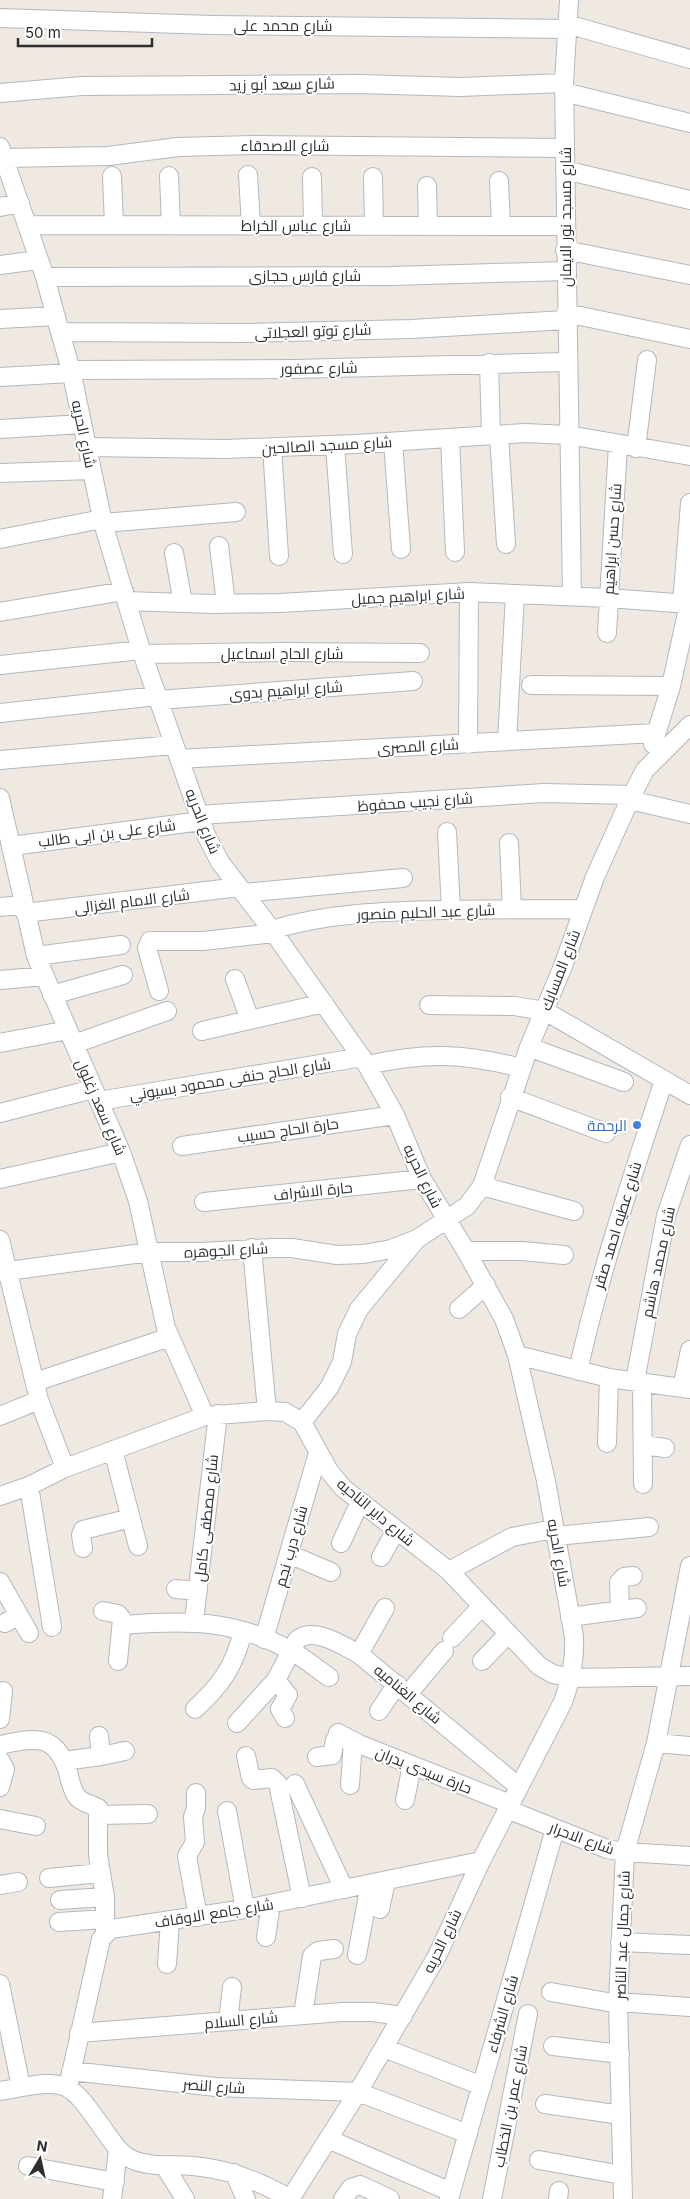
<svg xmlns="http://www.w3.org/2000/svg" width="690" height="2199" font-family="Inter,Cairo,sans-serif">
  <rect width="100%" height="100%" fill="#efe9e1"/>
  <g fill="none" stroke-linecap="round" stroke-linejoin="round">
    <defs>
      <path id="minor" d="M569 0 564 83 572 596
        M0 18 212 25 567 29
        M567 24 690 59
        M564 92 690 123
        M0 93 82 86 360 84 460 87 564 83
        M0 147 45 277 60 332 71 370 103 523 141 650 206 835 220 862 274 933 367 1065 395 1115 422 1179 466 1251 504 1319 517 1355 546 1481 574 1637C575 1661 571 1679 563 1702L481 1861 437 1956 358 2092 290 2199
        M5 158 108 156 178 147 253 145 565 148
        M565 170 690 200
        M248 175 251 225
        M112 176 114 225
        M169 176 171 225
        M312 177 313 225
        M373 177 374 226
        M499 181 501 226
        M427 186 428 226
        M0 207 20 203
        M27 225 565 226
        M565 250 690 275
        M0 265 38 260
        M45 277 392 276 565 271
        M566 313 690 339
        M0 319 56 316
        M60 332 247 333 411 329 566 320
        M489 363 491 435
        M71 370 294 369 567 362
        M0 377 71 373
        M0 429 82 424
        M499 435 506 544
        M450 438 455 552
        M393 442 401 549
        M335 445 343 554
        M87 447 226 449 356 444 525 433 568 435 690 456
        M272 447 279 556
        M636 448 647 360
        M0 473 92 470
        M103 523 236 512
        M0 539 102 519
        M219 546 226 604
        M174 553 183 603
        M127 601 212 604 280 603 469 592 608 598 690 604
        M682 604 690 503
        M0 612 124 591
        M607 633 618 445
        M143 654 282 652 420 653
        M0 665 141 650
        M531 685 671 686
        M158 700 413 681
        M0 713 157 696
        M507 741 515 594
        M468 744 469 592
        M653 744 671 686 689 604
        M179 759 656 733
        M0 760 174 745
        M0 798 36 956 121 1152 138 1201 166 1328 205 1416
        M630 800 690 814
        M199 815 544 793 632 795
        M447 832 451 910
        M509 843 512 908
        M12 846 201 821
        M243 893 403 878
        M0 907 23 905
        M25 913 239 887
        M271 930C327 913 387 911 445 910 491 909 537 909 583 909
        M36 956 121 945
        M235 979 250 1020
        M0 980 44 976
        M159 991 147 948 150 941H203L274 933
        M52 995 123 975
        M429 1005 514 1006 545 1011 690 1095
        M202 1031 324 1003
        M0 1043 68 1030
        M74 1044 167 1011
        M529 1047 624 1082
        M367 1065C426 1052 463 1053 521 1068
        M510 1097 606 1133
        M99 1101 362 1057
        M0 1113 93 1089
        M182 1146 395 1115
        M0 1179 121 1152
        M482 1186 574 1211
        M204 1202 422 1179
        M0 1240 39 1400 65 1468
        M252 1248 267 1411
        M466 1251H522L564 1255
        M0 1272 150 1252H201L272 1248H292L337 1255 364 1254 391 1249 417 1239 467 1206 482 1186 529 1047 563 966 595 877 632 795 645 770 690 725
        M459 1309 486 1285
        M517 1355 609 1378 690 1389
        M578 1371C600 1272 632 1177 664 1080
        M635 1381 666 1216 690 1145
        M35 1382 170 1337
        M642 1382 643 1484
        M682 1388 690 1350
        M0 1416 39 1400
        M302 1422 329 1388 342 1362 347 1334 359 1309 416 1240
        M607 1443 609 1378
        M643 1445 665 1448
        M113 1450 138 1546
        M29 1486 52 1627
        M0 1496 29 1486 65 1468 205 1416 267 1411 285 1412 302 1422 329 1471 343 1488 449 1571 539 1666 553 1674 572 1678 690 1676
        M556 1536 649 1527
        M341 1543 360 1502
        M83 1548 81 1535 83 1530 131 1518
        M289 1554 331 1572
        M381 1557 396 1530
        M449 1571 512 1537 554 1529
        M0 1582 29 1633
        M176 1589 198 1591
        M620 1610 619 1582 624 1577 633 1576
        M103 1611 118 1614 122 1619 118 1661
        M570 1617 637 1608
        M194 1621 218 1414
        M5 1623 19 1615
        M123 1625C185 1620 235 1619 291 1651 305 1658 317 1669 329 1677
        M452 1638 482 1606
        M264 1639 318 1453
        M359 1654 385 1608
        M482 1661 508 1634
        M276 1680 288 1695 280 1709 285 1718
        M408 1694 444 1651
        M195 1709C222 1684 234 1667 243 1631
        M379 1711 397 1684
        M0 1719 3 1691
        M237 1723 276 1680 297 1640C313 1626 342 1645 359 1654L519 1787
        M338 1733 359 1744 510 1804
        M656 1743 690 1746
        M0 1745C34 1738 55 1732 68 1772 70 1780 72 1791 77 1797 82 1803 91 1804 98 1808V1855L105 1897V1933
        M101 1756 125 1751
        M246 1756 251 1778 253 1780 272 1778 278 1784 302 1898
        M317 1757 332 1755 335 1740 346 1737
        M0 1760 5 1769 0 1787
        M64 1761 101 1756 99 1736
        M295 1784 344 1889
        M350 1785 353 1741
        M196 1793V1808L193 1817 195 1842 187 1856 198 1917
        M405 1800 412 1765
        M507 1809 607 1849 625 1852 690 1856
        M227 1811 245 1909
        M99 1815 148 1814
        M0 1819 36 1826
        M49 1878 101 1873
        M0 1885 18 1882
        M60 1900 105 1897
        M380 1909 386 1881
        M59 1922 105 1919
        M266 1937 271 1904
        M620 1942 690 1945
        M357 1955 370 1884
        M167 1964 170 1921
        M0 1984 21 2087
        M551 1992 619 2004
        M618 2002 690 2007
        M303 2015 312 1956 318 1951 334 1949
        M228 2021 232 1987
        M79 2033 342 2012H372L403 2016
        M553 2046 620 2054
        M384 2048 482 2086
        M71 2071 216 2087 358 2092 468 2134
        M68 2087 101 1939 111 1929 245 1909 481 1861
        M0 2091C68 2079 66 2076 106 2133 114 2144 121 2155 133 2160 152 2168 173 2164 193 2166 228 2169 260 2181 290 2199
        M545 2104 621 2115
        M328 2139 451 2192
        M539 2160 622 2175
        M164 2165 185 2199
        M28 2166 115 2182
        M234 2173 246 2199
        M112 2199 118 2150
        M343 2199 351 2188 360 2185 390 2199
        M449 2199 555 1829
        M492 2199 528 2014
        M558 2199 559 2191
        M623 2199 618 2002 625 1852 656 1743 690 1566"/>
    </defs>
    <use href="#minor" stroke="#b4b7c1" stroke-width="20"/>
    <use href="#minor" stroke="#fff" stroke-width="18"/>
  </g>
  <circle fill="#3f7fe0" stroke="#fff" stroke-width="2" cx="637" cy="1125" r="5"/>
  <g text-anchor="middle" dominant-baseline="central" stroke-width="4" stroke-linejoin="round" paint-order="stroke">
    <g font-size="15" fill="#2e2e2e" stroke="#fff">
      <text x="283" y="25">شارع محمد على</text>
      <text transform="translate(282 84) rotate(-1)">شارع سعد أبو زيد</text>
      <text x="285" y="145">شارع الاصدقاء</text>
      <text transform="translate(565 217) rotate(-90)">شارع مسجد نور الايمان</text>
      <text x="296" y="225">شارع عباس الخراط</text>
      <text x="305" y="275">شارع فارس حجازى</text>
      <text transform="translate(313 331) rotate(-2)">شارع توتو العجلاتى</text>
      <text transform="translate(319 368) rotate(-1)">شارع عصفور</text>
      <text transform="translate(84 434) rotate(78)">شارع الحريه</text>
      <text transform="translate(327 445) rotate(-3)">شارع مسجد الصالحين</text>
      <text transform="translate(612 539) rotate(-86)">شارع حسن ابراهيم</text>
      <text transform="translate(408 596) rotate(-3)">شارع ابراهيم جميل</text>
      <text x="282" y="653">شارع الحاج اسماعيل</text>
      <text transform="translate(286 690) rotate(-4)">شارع ابراهيم بدوى</text>
      <text transform="translate(418 746) rotate(-3)">شارع المصرى</text>
      <text transform="translate(415 802) rotate(-4)">شارع نجيب محفوظ</text>
      <text transform="translate(203 821) rotate(68)">شارع الحريه</text>
      <text transform="translate(107 833) rotate(-7)">شارع على بن ابى طالب</text>
      <text transform="translate(132 901) rotate(-7)">شارع الامام الغزالى</text>
      <text transform="translate(426 912) rotate(-2)">شارع عبد الحليم منصور</text>
      <text transform="translate(560 970) rotate(-69)">شارع المسابك</text>
      <text transform="translate(230 1079) rotate(-9)">شارع الحاج حنفى محمود بسيوني</text>
      <text transform="translate(101 1107) rotate(66)">شارع سعد زغلول</text>
      <text transform="translate(288 1130) rotate(-8)">حارة الحاج حسيب</text>
      <text transform="translate(423 1176) rotate(64)">شارع الحريه</text>
      <text transform="translate(313 1191) rotate(-6)">حارة الاشراف</text>
      <text transform="translate(617 1225) rotate(-73)">شارع عطيه احمد صقر</text>
      <text transform="translate(226 1250) rotate(-3)">شارع الجوهره</text>
      <text transform="translate(658 1262) rotate(-78)">شارع محمد هاشم</text>
      <text transform="translate(376 1512) rotate(40)">شارع داير الناحيه</text>
      <text transform="translate(206 1518) rotate(-84)">شارع مصطفى كامل</text>
      <text transform="translate(291 1546) rotate(-74)">شارع درب نجم</text>
      <text transform="translate(559 1553) rotate(80)">شارع الحريه</text>
      <text transform="translate(408 1694) rotate(40)">شارع الغناميه</text>
      <text transform="translate(424 1770) rotate(22)">حارة سيدى بدران</text>
      <text transform="translate(582 1838) rotate(20)">شارع الاحرار</text>
      <text transform="translate(214 1913) rotate(-9)">شارع جامع الاوقاف</text>
      <text transform="translate(622 1935) rotate(-88)">شارع جمال عبد الناصر</text>
      <text transform="translate(442 1941) rotate(-64)">شارع الحريه</text>
      <text transform="translate(502 2014) rotate(-74)">شارع الشرفاء</text>
      <text transform="translate(241 2020) rotate(-5)">شارع السلام</text>
      <text transform="translate(214 2086) rotate(4)">شارع النصر</text>
      <text transform="translate(510 2106) rotate(-79)">شارع عمر بن الخطاب</text>
    </g>
    <g font-size="15" fill="#366cbe" stroke="#fff" text-anchor="end">
      <text x="627" y="1125">الرحمة</text>
    </g>
  </g>
  <g transform="translate(40 2159) rotate(9)" stroke="#ffffff" stroke-width="4" paint-order="stroke">
  <path d="M0-4L9 19L0 12L-9 19Z" fill="#2e2e2e"/>
  <text y="-8" font-size="14" font-weight="bold" text-anchor="middle" fill="#2e2e2e">N</text>
  </g>
  <path d="M18 38v8h134v-8" fill="none" stroke="#2e2e2e" stroke-width="2.5"/>
  <text x="25" y="38" font-size="15" fill="#2e2e2e" stroke="#ffffff" stroke-width="4" paint-order="stroke">50 m</text>
</svg>
